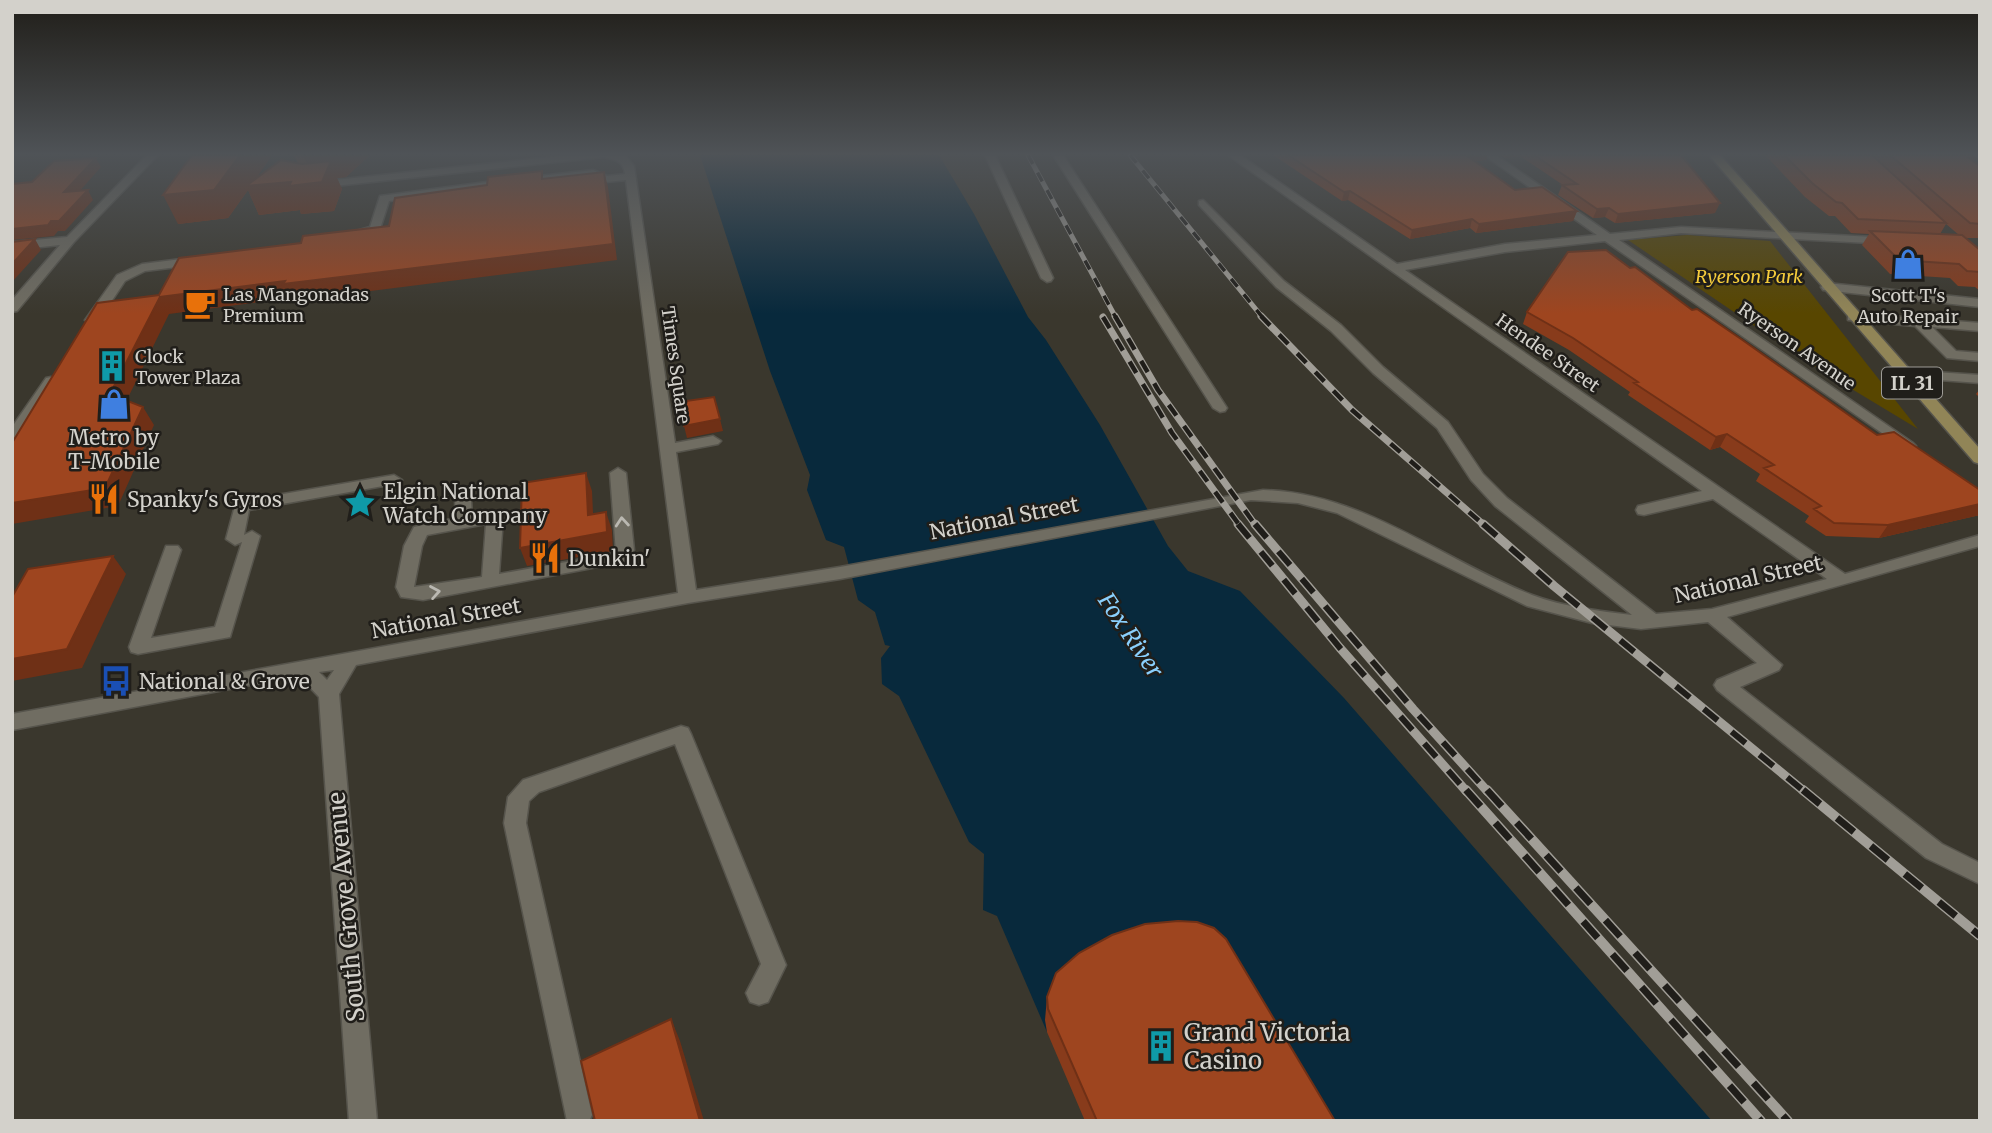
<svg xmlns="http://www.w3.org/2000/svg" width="1992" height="1133" font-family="Merriweather,serif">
  <rect width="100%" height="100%" fill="#3a372d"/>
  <path fill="#584600" d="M1687 235 1770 241 1918 429 1812 365 1628 240Z"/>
  <path fill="#08293c" d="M700 155H939L974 214 1028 317 1046 340 1100 425 1168 546 1188 571 1240 591 1344 698 1712 1121H1312L1046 1013 1047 1032 997 916 983 910 984 854 969 842 899 696 882 684 881 658 890 646 885 645 875 612 858 600 844 547 826 540 807 490 810 475 770 371Z"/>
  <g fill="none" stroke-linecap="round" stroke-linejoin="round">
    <defs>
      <path id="minor" d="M147 155H158L74 242 17 311 12 312V300L60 245 12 250V242L67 237Z
        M570 155H625L634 166 675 443 713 436 721 441 718 444 676 452 696 590 840 567 1263 490C1364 493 1442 560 1532 595 1564 607 1599 611 1632 615L1495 506 1471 480 1437 428 1373 373 1331 331 1276 287 1199 205V201L1203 200 1284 281 1341 325 1383 367 1448 422 1483 474 1507 498 1656 614 1712 609 1827 579 1713 499 1644 515 1638 514 1636 510 1638 506 1702 491 1228 155H1240L1397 264 1505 244 1597 235 1484 155H1496L1610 234 1681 227 1893 238 1895 240 1889 244 1681 233 1619 240 1913 443 1916 446 1913 449 1908 451 1605 241 1505 252 1405 270 1845 574 1980 535V546L1727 617 1782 665 1779 670 1740 687 1942 844 1980 863V884L1926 858 1717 690 1714 685 1717 680 1757 663 1708 622 1641 629 1592 623 1527 606 1337 513 1298 503 1251 500 840 579 688 603 356 665 339 694 377 1121H349L319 697 299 676 12 730V714L678 593 626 180 606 182 592 176 522 184 517 181 522 178 593 170 607 176 625 174C623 160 615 160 604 157L316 188 311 185 316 182ZM334 670 327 680 319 672Z
        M985 155H995L1053 278 1051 281 1047 282 1041 278Z
        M1053 155H1063L1227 408 1225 411 1220 412 1213 408Z
        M1972 155H1980V160Z
        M487 182 491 183V187L389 201 379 232 355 236 349 233 370 227 380 196Z
        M197 257 201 258V264L145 271 125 281 97 323 92 324 85 320 117 275 142 264Z
        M1827 283 1980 299V307L1823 290 1821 287Z
        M1853 313 1980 323V331L1932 327 1956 351 1980 353V361L1947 358 1915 326 1848 320V314Z
        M1904 370 1980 375V383L1899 377V371Z
        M51 377 58 381 17 442 12 444V427L46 378Z
        M618 468 626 473 634 550 629 561 423 600 401 597 396 587 404 546 414 527 456 518 455 500 463 495 471 500 472 516 495 513 503 518 499 574 616 553 610 473ZM486 524 482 577 414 587 422 546 427 535Z
        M394 475 402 480 400 483 249 510 244 535 252 531 260 536 230 637 138 654 131 652 129 647 166 546H178L181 550 151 638 215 627 242 542 235 545 226 539 236 502Z
        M681 726 688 728 691 734 786 965 768 1002 759 1005 750 1002 746 993 761 964 675 744 539 792 529 801 526 823 592 1115 589 1121H567L504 823 508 797 523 780Z"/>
      <path id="major" d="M1709 155H1720L1980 449V464L1974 462Z"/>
    </defs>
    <use href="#minor" stroke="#56544c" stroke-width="3"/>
    <use href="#major" stroke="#56544c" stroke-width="3"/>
    <use href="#minor" fill="#706d62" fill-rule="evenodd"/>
    <use href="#major" fill="#918557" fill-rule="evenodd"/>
    <defs>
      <path id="rail-far3" d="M1028 155 1116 318
        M1130 155 1263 318"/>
      <path id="rail-far2" d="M1115 316 1158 390 1256 526
        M1261 316 1352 410 1485 526
        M1103 317 1172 433 1240 526"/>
      <path id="rail-far1" d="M1238 524 1340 648 1467 792
        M1255 524 1413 709 1488 792
        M1483 524 1554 586 1805 792"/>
      <path id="rail" d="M1466 790 1761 1121
        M1487 790 1788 1121
        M1803 790 1980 936"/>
    </defs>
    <use href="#rail-far3" stroke="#a19e97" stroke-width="5"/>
    <use href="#rail-far2" stroke="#a19e97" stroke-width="7"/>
    <use href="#rail-far1" stroke="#a19e97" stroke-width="9"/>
    <use href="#rail" stroke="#a19e97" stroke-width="10"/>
    <use href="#rail-far3" stroke="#201e1a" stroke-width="3.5" stroke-dasharray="10" stroke-linecap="butt"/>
    <use href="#rail-far2" stroke="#201e1a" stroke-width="4.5" stroke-dasharray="13" stroke-linecap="butt"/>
    <use href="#rail-far1" stroke="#201e1a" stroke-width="6" stroke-dasharray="18" stroke-linecap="butt"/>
    <use href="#rail" stroke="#201e1a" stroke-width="7" stroke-dasharray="22" stroke-linecap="butt"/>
  </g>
  <path fill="#883b1b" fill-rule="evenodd" d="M192 155H272L255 179 298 163 294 155H370L346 177 337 178 342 189 334 211 301 214 300 210 259 215 248 190 228 218 178 224Z
    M1273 155H1487L1486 160 1474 161 1515 190 1577 211 1573 221 1476 233 1470 228 1410 239 1348 200 1342 201Z
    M1501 155H1681L1715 213 1615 223 1605 217 1593 218 1558 195 1562 185H1563L1520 156 1505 158Z
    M1765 155H1971L1975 158 1973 161 1980 166V238H1965L1978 248 1980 246V291L1975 287 1958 286 1950 278 1890 274 1862 245 1869 234 1851 233 1835 216H1829L1805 197ZM1946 224 1959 235 1940 234Z
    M1630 268 1877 435 1980 490V515L1879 538 1826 536 1805 522 1809 516 1756 481 1760 474 1720 447 1710 450 1628 395 1630 392 1569 350 1523 324 1527 312Z
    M1980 389V398L1976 394Z
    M1047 997 1335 1121H1085L1047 1032 1045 1020Z"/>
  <path fill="#6f3016" d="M240 155H272L251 186 314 180 303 155H370L346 177 337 178 342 189 334 211 301 214 300 210 259 215 248 190 228 218 178 224 163 195Z
    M1463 155H1487L1486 160 1461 162Z
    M1506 155H1521L1520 156 1505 158Z
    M96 158 101 167 70 202 64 192Z
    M604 172 608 187 617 260 291 301 290 298 169 314 121 412 110 394 160 297Z
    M88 190 93 200 65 231H58L54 236 12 240V229L51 221Z
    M1350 191 1348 200 1342 201 1344 192Z
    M1720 203 1715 213 1615 223 1618 214Z
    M1609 208 1605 217 1593 218 1597 209Z
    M1577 211 1573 221 1476 233 1479 224Z
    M1472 219 1470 228 1410 239 1412 230Z
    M35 239 41 250 12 282V264Z
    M143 407 154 425 118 506 12 524V503Z
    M720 419 723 431 687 438 684 426Z
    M1727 434 1720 447 1710 450 1716 437Z
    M586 473 592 491 594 534 588 515Z
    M1980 504V515L1879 538 1888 525Z
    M606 512 612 530 613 551 527 566 520 548Z
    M113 556 126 574 82 668 12 681V659Z
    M671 1019 680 1041 704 1121H700Z"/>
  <path fill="#9e451f" stroke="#6f3016" stroke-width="2" d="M192 155H240L214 190 163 195Z
    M1288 155H1466L1515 190 1542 187 1577 211 1479 224 1472 219 1412 230 1350 191 1344 192Z
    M1534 155H1681L1720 203 1618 214 1609 208 1597 209 1562 185 1577 184Z
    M1784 155H1872L1946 223 1858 219 1842 203 1836 202 1812 183Z
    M1890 155H1971L1975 158H1969L1980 166V224L1970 223Z
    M96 158 64 192 88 190 59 221H51L48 225 12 229V184L32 182 54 161Z
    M281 160 302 164 331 161 322 182 289 186 291 182 246 186Z
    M542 171V179L604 172 613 244 283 284 285 281 160 297 110 394 143 407 105 488 12 503V443L97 303 159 295 179 258 301 243 303 236 389 226 395 198 487 185 488 177Z
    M1870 231 1962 235 1980 250V272L1967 271 1959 264 1899 260Z
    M35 239 12 264V242Z
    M1606 250 1630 268 1635 267 1692 310 1697 309 1741 339 1877 435 1894 432 1980 490V504L1888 525 1834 523 1814 509 1821 506 1764 468 1774 465 1727 434 1716 437 1634 383 1638 382 1573 338 1527 312 1568 252Z
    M714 397 720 419 684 426 679 402Z
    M586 473 588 515 606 512 607 532 520 548 522 483Z
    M113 556 67 649 12 659V597L28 569Z
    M1178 921 1197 922 1214 928 1226 939 1335 1121H1097L1048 1009 1047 997 1056 973 1079 953 1112 935 1145 924Z
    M671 1019 700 1121H595L581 1061Z"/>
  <defs><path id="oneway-chevron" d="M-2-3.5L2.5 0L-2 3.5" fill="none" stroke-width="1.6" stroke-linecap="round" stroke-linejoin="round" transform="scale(1.75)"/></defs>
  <g stroke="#bab8b1">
    <use href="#oneway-chevron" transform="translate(622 522) rotate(-95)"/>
    <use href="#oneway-chevron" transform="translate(435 592) rotate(-10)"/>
  </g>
  <linearGradient id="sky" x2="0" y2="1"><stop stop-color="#201e19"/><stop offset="0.49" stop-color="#4f5357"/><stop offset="1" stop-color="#4f5357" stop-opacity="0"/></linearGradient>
  <rect width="1992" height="314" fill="url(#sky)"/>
  <defs>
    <symbol id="shop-bare" viewBox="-9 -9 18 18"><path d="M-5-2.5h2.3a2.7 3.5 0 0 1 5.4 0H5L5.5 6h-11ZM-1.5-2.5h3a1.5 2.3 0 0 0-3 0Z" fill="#3f7fe0" stroke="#201e1a" stroke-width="2.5" paint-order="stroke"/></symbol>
    <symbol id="cafe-bare" viewBox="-9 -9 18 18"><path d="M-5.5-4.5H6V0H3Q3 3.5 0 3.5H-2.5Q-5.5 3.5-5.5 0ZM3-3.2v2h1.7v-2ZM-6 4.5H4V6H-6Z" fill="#e8710a" stroke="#201e1a" stroke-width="2.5" paint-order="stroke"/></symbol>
    <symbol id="building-bare" viewBox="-9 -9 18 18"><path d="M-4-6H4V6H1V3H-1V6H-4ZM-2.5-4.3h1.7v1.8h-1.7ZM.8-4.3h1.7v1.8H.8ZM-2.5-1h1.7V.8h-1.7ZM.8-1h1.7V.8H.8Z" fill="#0f9aa8" stroke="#201e1a" stroke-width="2.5" paint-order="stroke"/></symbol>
    <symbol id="restaurant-bare" viewBox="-9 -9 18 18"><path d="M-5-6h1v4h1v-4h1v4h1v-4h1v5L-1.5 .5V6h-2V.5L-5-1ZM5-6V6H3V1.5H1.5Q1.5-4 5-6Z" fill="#e8710a" stroke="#201e1a" stroke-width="2.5" paint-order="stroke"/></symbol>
    <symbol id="sight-bare" viewBox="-9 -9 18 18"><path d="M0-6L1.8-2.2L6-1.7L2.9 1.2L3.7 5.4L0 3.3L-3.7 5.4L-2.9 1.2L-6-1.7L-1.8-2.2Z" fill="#0f9aa8" stroke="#201e1a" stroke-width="2.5" paint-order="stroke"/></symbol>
    <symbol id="bus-bare" viewBox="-9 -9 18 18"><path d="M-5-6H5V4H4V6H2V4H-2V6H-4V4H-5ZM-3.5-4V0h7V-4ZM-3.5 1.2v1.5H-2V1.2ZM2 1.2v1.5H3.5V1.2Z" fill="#1a4fb4" stroke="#201e1a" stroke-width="2.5" paint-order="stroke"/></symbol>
  </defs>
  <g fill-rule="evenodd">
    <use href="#shop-bare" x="1886" y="242" width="44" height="44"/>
    <use href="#cafe-bare" x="178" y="282" width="44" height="44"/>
    <use href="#building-bare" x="90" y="344" width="44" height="44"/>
    <use href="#shop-bare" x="92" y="382" width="44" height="44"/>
    <use href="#restaurant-bare" x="82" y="477" width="44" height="44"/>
    <use href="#sight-bare" x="338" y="481" width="44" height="44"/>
    <use href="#restaurant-bare" x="523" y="536" width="44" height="44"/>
    <use href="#bus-bare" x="94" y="659" width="44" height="44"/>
    <use href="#building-bare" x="1139" y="1024" width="44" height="44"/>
  </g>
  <g text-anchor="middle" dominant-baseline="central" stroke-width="5" stroke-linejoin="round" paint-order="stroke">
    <g font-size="18" font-style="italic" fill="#f5cc3c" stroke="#201e1a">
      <text x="1749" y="276">Ryerson Park</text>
    </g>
    <g font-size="18" fill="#d3d1cb" stroke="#201e1a" text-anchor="start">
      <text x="223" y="294">Las Mangonadas<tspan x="223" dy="21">Premium</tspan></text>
      <text x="1908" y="295" text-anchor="middle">Scott T's<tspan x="1908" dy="21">Auto Repair</tspan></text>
      <text x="135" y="356">Clock<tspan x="135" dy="21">Tower Plaza</tspan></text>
    </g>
    <g font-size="18" fill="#d3d1cb" stroke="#201e1a">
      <text transform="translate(1797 346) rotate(35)">Ryerson Avenue</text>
      <text transform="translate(1548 353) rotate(35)">Hendee Street</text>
      <text transform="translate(676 365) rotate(82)">Times Square</text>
    </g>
    <rect fill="#201e1a" stroke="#9d9b96" stroke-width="2" x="1882" y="367.5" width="60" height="31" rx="5"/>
    <g font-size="19" font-weight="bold" fill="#d3d1cb">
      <text x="1912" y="383">IL 31</text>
    </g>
    <g font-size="21" fill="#d3d1cb" stroke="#201e1a" text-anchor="start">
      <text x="114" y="437" text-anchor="middle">Metro by<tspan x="114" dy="24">T-Mobile</tspan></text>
      <text x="383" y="491">Elgin National<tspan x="383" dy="24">Watch Company</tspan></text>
      <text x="127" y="499">Spanky's Gyros</text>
      <text x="568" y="558">Dunkin'</text>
      <text x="139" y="681">National &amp; Grove</text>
    </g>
    <g font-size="21" fill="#d3d1cb" stroke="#201e1a">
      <text transform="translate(1004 518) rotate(-11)">National Street</text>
      <text transform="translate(1748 579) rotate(-13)">National Street</text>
      <text transform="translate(446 618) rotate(-10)">National Street</text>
    </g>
    <g font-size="23" font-style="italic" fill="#8ad0fd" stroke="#201e1a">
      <text transform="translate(1131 635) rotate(56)">Fox River</text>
    </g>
    <g font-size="24" fill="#d3d1cb" stroke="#201e1a">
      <text transform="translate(346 907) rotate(-95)">South Grove Avenue</text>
    </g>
    <g font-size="24" fill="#d3d1cb" stroke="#201e1a" text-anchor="start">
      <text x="1184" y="1032">Grand Victoria<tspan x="1184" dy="28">Casino</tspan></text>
    </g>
  </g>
  <rect width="1992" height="1133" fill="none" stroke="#d3d1cb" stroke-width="28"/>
</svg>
